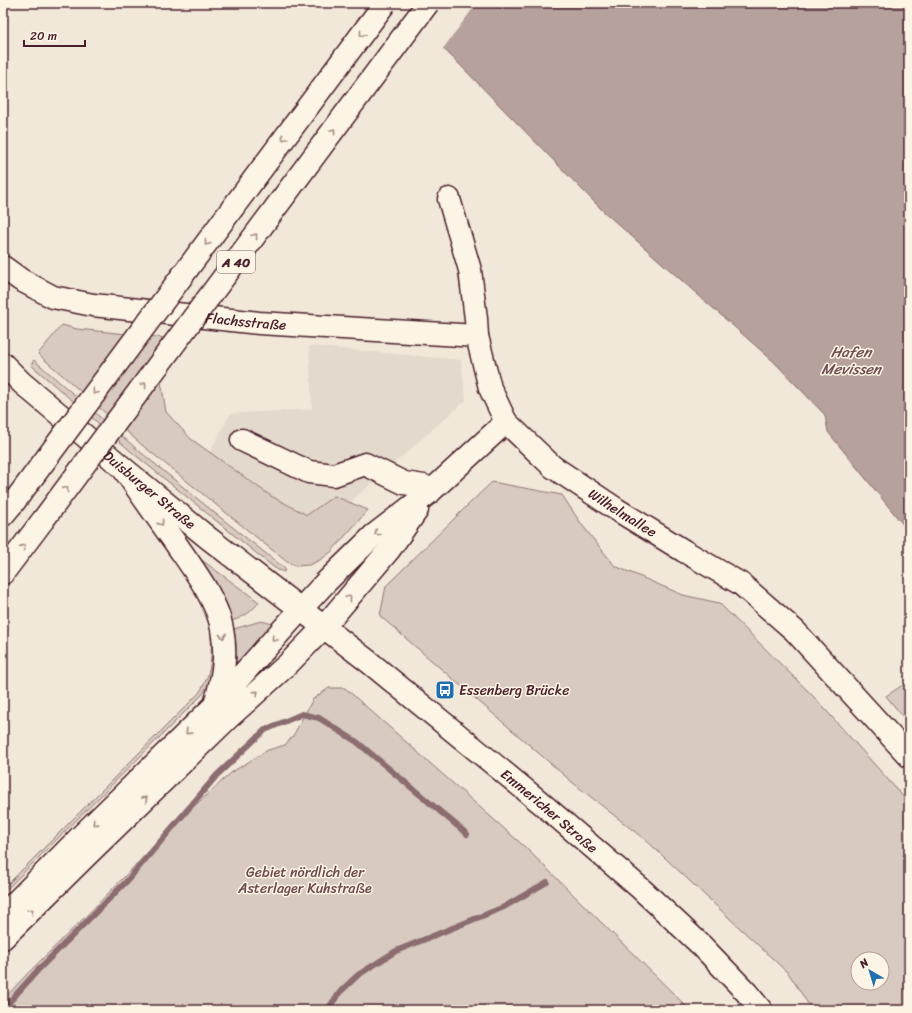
<svg xmlns="http://www.w3.org/2000/svg" width="912" height="1013" font-family="Sriracha,sans-serif">
  <rect width="100%" height="100%" fill="#f1e8da"/>
  <filter id="ink" filterUnits="userSpaceOnUse"><feTurbulence type="fractalNoise" baseFrequency=".025" numOctaves="2"/><feDisplacementMap in="SourceGraphic" scale="8" xChannelSelector="R" yChannelSelector="G"/><feConvolveMatrix kernelMatrix="1 2 1 2 8 2 1 2 1" color-interpolation-filters="sRGB"/></filter>
  <g filter="url(#ink)">
    <path fill="#e4d9cd" d="M309 346 461 360 466 400 311 537 204 463 230 414 312 409Z"/>
    <path fill="#d8cac0" stroke="#917476" fill-rule="evenodd" d="M62 325 77 329 167 338 159 369 166 412 191 439 271 496 307 515 334 496 368 510 331 552 320 560 309 565 297 566 287 562 142 445 38 354Z
      M34 360 138 450 216 514 283 567 285 569 284 572 278 570 272 566 134 454 31 365Z
      M492 482 562 495 582 525 615 566 683 595 719 603 815 698 909 803V1010H812L789 974 649 843 572 782 380 616 386 586 468 505ZM858 959H882V983H858Z
      M199 558 259 602C252 612 243 617 232 621L221 595Z
      M261 621 269 623 273 625 238 662H237L236 661V644L234 629Z
      M212 634H215L212 676 207 687 202 695 3 893V889L199 693C211 675 212 658 211 636Z
      M909 681V724L886 696Z
      M329 688H345L525 847 690 1010H3V1000L28 973 93 909 180 819 232 772 268 750 285 745 293 736 313 699Z"/>
    <path fill="#b6a19c" stroke="#8b6d6f" d="M397 3H909V532L828 432 825 415 774 362 603 211 462 67Z"/>
    <path fill="#f1e8da" d="M395 3H477L442 50Z"/>
    <g fill="none" stroke-linecap="round" stroke-linejoin="round">
      <path stroke="#8b6d6f" stroke-width="6" d="M3 1009 38 970 126 882 217 775 265 730 302 714 319 718 357 742 467 834
        M327 1010 341 991 358 975 396 951 504 907 547 882"/>
      <defs>
        <g id="minor">
          <path id="s1" d="M449 199 470 270 476 319 477 336 490 388 506 422 553 467 616 509 684 551 741 584 795 631 909 756"/>
          <path id="s2" d="M3 267 21 280 53 297 93 305 259 323 477 336"/>
          <path d="M242 440 309 472 334 475 365 464 404 483 424 486 430 492"/>
          <path d="M300 610 325 583 373 536 430 492 506 422"/>
          <path d="M323 628 389 550 417 510"/>
        </g>
        <g id="major">
          <path id="s3" d="M3 364 22 383 123 468 207 537 369 662 540 802 640 888 702 946 747 993 761 1010"/>
        </g>
        <path id="highway" d="M123 468C140 493 157 517 174 541 191 566 217 599 222 629 227 656 223 676 216 701
          M3 515 14 502
          M3 573 43 520
          M3 915 79 838 216 704 300 610
          M3 938 87 855 227 719 288 664 323 628"/>
      </defs>
      <use href="#minor" stroke="#4a1f2b" stroke-width="25"/>
      <use href="#major" stroke="#4a1f2b" stroke-width="25"/>
      <use href="#highway" stroke="#4a1f2b" stroke-width="25"/>
      <use href="#minor" stroke="#fcf5e5" stroke-width="22"/>
      <use href="#major" stroke="#fcf5e5" stroke-width="22"/>
      <use href="#highway" stroke="#fcf5e5" stroke-width="22"/>
      <defs>
        <path id="highway-bridge" d="M14 502 385 3
          M43 520 428 3"/>
      </defs>
      <use href="#highway-bridge" stroke="#4a1f2b" stroke-width="25" stroke-linecap="butt"/>
      <use href="#highway-bridge" stroke="#fcf5e5" stroke-width="22"/>
    </g>
    <defs><path id="oneway-chevron" d="M-2-3.5L2.5 0L-2 3.5" fill="none" stroke-width="1.6" stroke-linecap="round" stroke-linejoin="round"/></defs>
    <g stroke="#a38a88">
      <use href="#oneway-chevron" transform="translate(362 34) rotate(127)"/>
      <use href="#oneway-chevron" transform="translate(333 131) rotate(-53)"/>
      <use href="#oneway-chevron" transform="translate(284 138) rotate(127)"/>
      <use href="#oneway-chevron" transform="translate(255 236) rotate(-53)"/>
      <use href="#oneway-chevron" transform="translate(207 243) rotate(127)"/>
      <use href="#oneway-chevron" transform="translate(144 385) rotate(-53)"/>
      <use href="#oneway-chevron" transform="translate(95 392) rotate(127)"/>
      <use href="#oneway-chevron" transform="translate(66 489) rotate(-53)"/>
      <use href="#oneway-chevron" transform="translate(161 523) rotate(55)"/>
      <use href="#oneway-chevron" transform="translate(377 533) rotate(141)"/>
      <use href="#oneway-chevron" transform="translate(23 547) rotate(-53)"/>
      <use href="#oneway-chevron" transform="translate(349 598) rotate(-50)"/>
      <use href="#oneway-chevron" transform="translate(223 636) rotate(84)"/>
      <use href="#oneway-chevron" transform="translate(274 639) rotate(132)"/>
      <use href="#oneway-chevron" transform="translate(256 693) rotate(-42)"/>
      <use href="#oneway-chevron" transform="translate(188 732) rotate(136)"/>
      <use href="#oneway-chevron" transform="translate(145 799) rotate(-44)"/>
      <use href="#oneway-chevron" transform="translate(95 823) rotate(136)"/>
      <use href="#oneway-chevron" transform="translate(31 911) rotate(-45)"/>
    </g>
  </g>
  <defs>
    <symbol id="bus-square" viewBox="-11 -11 22 22"><rect x="-9" y="-9" width="18" height="18" rx="4" fill="#1f6fb2" stroke="#fcf5e5"/><path d="M-5-6H5V4H4V6H2V4H-2V6H-4V4H-5ZM-3.5-4V0h7V-4ZM-3.5 1.2v1.5H-2V1.2ZM2 1.2v1.5H3.5V1.2Z" fill="#fff"/></symbol>
  </defs>
  <g fill-rule="evenodd">
    <use href="#bus-square" x="434" y="679" width="22" height="22"/>
  </g>
  <g text-anchor="middle" dominant-baseline="central" stroke-width="3" stroke-linejoin="round" paint-order="stroke">
    <rect fill="#fcf5e5" stroke="#7f5f63" stroke-width="1" x="217" y="251" width="38" height="22" rx="3"/>
    <g font-size="13" font-weight="bold" fill="#4a1f2b">
      <text x="236" y="262">A 40</text>
    </g>
    <g font-size="14" fill="#4a1f2b" stroke="#fcf5e5">
      <text stroke="none"><textPath href="#s2" startOffset="253">Flachsstraße</textPath></text>
      <text stroke="none"><textPath href="#s3" startOffset="193">Duisburger Straße</textPath></text>
      <text stroke="none"><textPath href="#s1" startOffset="380">Wilhelmallee</textPath></text>
      <text stroke="none"><textPath href="#s3" startOffset="706">Emmericher Straße</textPath></text>
    </g>
    <g font-size="14" fill="#4a1f2b" stroke="#fcf5e5" text-anchor="start">
      <text x="459" y="690">Essenberg Brücke</text>
    </g>
    <g font-size="14" fill="#6e4a50" stroke="#fcf5e5">
      <text x="305" y="872">Gebiet nördlich der<tspan x="305" dy="16">Asterlager Kuhstraße</tspan></text>
    </g>
    <g font-size="15" font-style="italic" fill="#704c53" stroke="#fcf5e5">
      <text x="851" y="352">Hafen<tspan x="851" dy="17">Mevissen</tspan></text>
    </g>
  </g>
  <rect width="912" height="1013" fill="none" stroke="#fcf5e5" stroke-width="16"/>
  <rect x="8" y="8" width="896" height="997" fill="none" stroke="#4a1f2b" stroke-width="1.5" filter="url(#ink)"/>
  <g transform="translate(870 971) rotate(322)"><circle r="19" fill="#fcf5e5" stroke="#b59f9b"/>
  <path d="M0-3L7 15L0 10L-7 15Z" fill="#1f6fb2"/>
  <text y="-6" font-size="11" font-weight="bold" text-anchor="middle" fill="#4a1f2b">N</text>
  </g>
  <path d="M24 40v6h61v-6" fill="none" stroke="#4a1f2b" stroke-width="2"/>
  <text x="30" y="40" font-size="12" fill="#4a1f2b" stroke="#fcf5e5" stroke-width="3" paint-order="stroke">20 m</text>
</svg>
